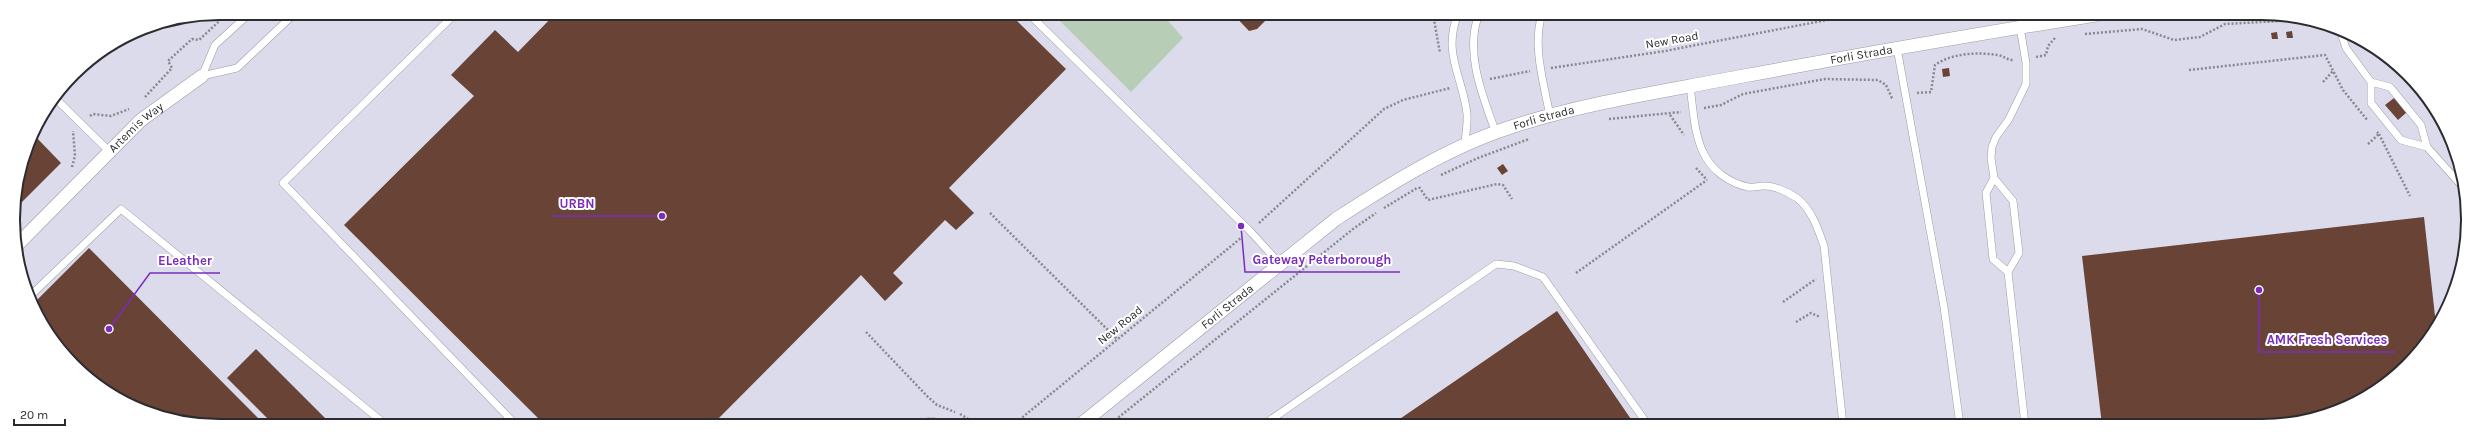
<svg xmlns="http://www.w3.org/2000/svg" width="2481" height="439" font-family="Karla,sans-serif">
  <rect width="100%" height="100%" fill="#e7e7f0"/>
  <path fill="#dbdbeb" d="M220 13 2288 15 2365 41 2415 84 2430 103 2461 166 2466 246 2447 311 2407 366 2353 405 2275 426 193 424 116 398 64 355 24 286 13 206 29 140 74 73 141 29Z"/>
  <path fill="#b7cdb6" d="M1053 14H1162L1183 38 1131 92Z"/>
  <path fill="#684336" d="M556 13 1010 14 1066 69 949 188 974 213 956 230 945 220 893 273 903 283 885 301 861 275 712 425 544 424 344 225 474 96 451 75 495 30 518 52Z
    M1233 14H1272L1257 29 1249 31Z
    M2292 31 2293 38H2287L2286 32Z
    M2277 32 2278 39H2272L2271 33Z
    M1949 68 1950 76 1943 77 1942 69Z
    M2394 98 2407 112 2398 120 2385 105Z
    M33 134 61 163 14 210 29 140Z
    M1503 164 1508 171 1502 175 1497 168Z
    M2424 217 2436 325 2407 366 2353 405 2275 426 2102 425 2082 256Z
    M89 248 264 424H193L116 398 64 355 34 303Z
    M1557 311 1635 425H1391Z
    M256 349 331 424H273L227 378Z"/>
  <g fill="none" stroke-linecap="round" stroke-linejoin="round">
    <defs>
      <path id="service" d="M456 13 283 183 515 424
        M1029 14 1250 231 1279 263
        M1458 14C1442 53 1463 77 1467 114 1468 124 1465 136 1465 146
        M1479 14C1464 52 1483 97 1496 133
        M1542 14C1532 46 1544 84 1550 116
        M2020 27 2026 63V84L2009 119 1996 137 1992 147 1991 158 1994 178 1986 193 1993 259 2008 272 2025 425
        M2341 33 2346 48 2371 82 2390 87 2421 125 2427 147 2462 186
        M1897 48 1944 307 1960 425
        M202 76 237 68 295 13
        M202 76 215 45 250 13
        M2371 82V103L2401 140 2427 147
        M1690 86C1693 108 1694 133 1703 152 1711 170 1729 183 1748 187 1752 188 1758 186 1763 186 1773 185 1788 192 1797 198 1812 210 1818 229 1824 246L1843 425
        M56 99 110 152
        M1994 178 2013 201 2019 253 2008 272
        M30 296 121 209 385 424
        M916 425 930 421 953 425
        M1263 425 1496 264 1514 266 1543 277 1648 425"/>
      <g id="minor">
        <path id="s1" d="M18 244 141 120 202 76"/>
        <path id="s2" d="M1080 425 1336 219C1390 184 1447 148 1508 128 1583 103 1661 92 1738 77 1857 55 1976 34 2096 15"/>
      </g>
    </defs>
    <use href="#service" stroke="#9c9ca4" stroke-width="8"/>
    <use href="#minor" stroke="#9c9ca4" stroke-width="14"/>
    <path stroke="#88888e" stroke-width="2.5" stroke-dasharray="2 2" stroke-linecap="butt" d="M1433 14 1440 53
      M2085 34 2142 29 2174 40 2200 37 2225 24 2297 20 2314 26 2320 25
      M2036 57 2046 55 2048 46 2055 38
      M1551 68 1665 51 1858 14
      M2189 70 2325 55 2343 90 2368 121
      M1490 79 1530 71
      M2323 82 2333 71
      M1917 93 1931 92 1935 65C1952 53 1977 52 1998 55 2004 56 2007 60 2013 60
      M145 97 172 68 168 61 192 39 199 40 228 13
      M1704 108 1721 105 1743 94 1825 79 1878 80 1886 85 1892 98H1894
      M1670 115 1684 135
      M90 116 93 114 111 116 129 109
      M1609 119 1681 112
      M2379 134 2410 196
      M2368 144 2379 134 2377 132
      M72 167 75 156 73 131
      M1696 168 1707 180
      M1441 175 1478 158 1529 139
      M1419 187 1428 200 1497 184 1503 185 1512 199
      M1384 208 1417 188
      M990 213 1117 339
      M1259 223 1384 109 1403 100 1450 88
      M1576 273 1707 180
      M1783 302 1816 279
      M1796 322 1811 313 1820 317
      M866 332 927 396 937 405 955 412
      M960 414 978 425
      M1013 425 1241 238
      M1109 425 1353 229 1376 213"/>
    <use href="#service" stroke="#fff" stroke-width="7"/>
    <use href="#minor" stroke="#fff" stroke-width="13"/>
  </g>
  <g text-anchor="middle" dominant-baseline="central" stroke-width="4" stroke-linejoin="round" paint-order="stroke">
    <g font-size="12" fill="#2c2c30" stroke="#fff">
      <text transform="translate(1672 40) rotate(-10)">New Road</text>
      <text stroke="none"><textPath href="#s2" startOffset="885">Forli Strada</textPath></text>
      <text stroke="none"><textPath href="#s2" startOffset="561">Forli Strada</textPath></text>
      <text stroke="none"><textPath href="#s1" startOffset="166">Artemis Way</textPath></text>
      <text stroke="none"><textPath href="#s2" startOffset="189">Forli Strada</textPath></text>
      <text transform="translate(1120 325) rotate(-39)">New Road</text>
    </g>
  </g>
  <path d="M0 0H2481V439H0ZM219 20H2262A199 199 0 0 1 2461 219V220A199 199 0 0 1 2262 419H219A199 199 0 0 1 20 220V219A199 199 0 0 1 219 20Z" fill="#fff" fill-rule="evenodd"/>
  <path fill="none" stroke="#2c2c30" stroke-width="2" d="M219 20H2262A199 199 0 0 1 2461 219V220A199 199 0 0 1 2262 419H219A199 199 0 0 1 20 220V219A199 199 0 0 1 219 20Z"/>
  <path fill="none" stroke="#7b2cbf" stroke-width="1.5" d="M662 216L603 216H552M1241 226L1245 272H1400M109 329L150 273H220M2259 290L2259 352H2396"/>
  <g fill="#7b2cbf" stroke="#fff" stroke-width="1.5">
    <circle cx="662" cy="216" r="4"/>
    <circle cx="1241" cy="226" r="4"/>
    <circle cx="109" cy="329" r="4"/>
    <circle cx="2259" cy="290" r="4"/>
  </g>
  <g font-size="13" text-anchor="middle" font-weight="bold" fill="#7b2cbf" stroke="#fff" stroke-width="4" stroke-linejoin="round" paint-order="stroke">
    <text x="577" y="208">URBN</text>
    <text x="1322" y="264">Gateway Peterborough</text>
    <text x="185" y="265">ELeather</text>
    <text x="2327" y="344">AMK Fresh Services</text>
  </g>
  <path d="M14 419v6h51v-6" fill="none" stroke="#2c2c30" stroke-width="2"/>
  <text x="20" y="419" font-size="12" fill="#2c2c30" stroke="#ffffff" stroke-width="3" paint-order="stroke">20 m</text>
</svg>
